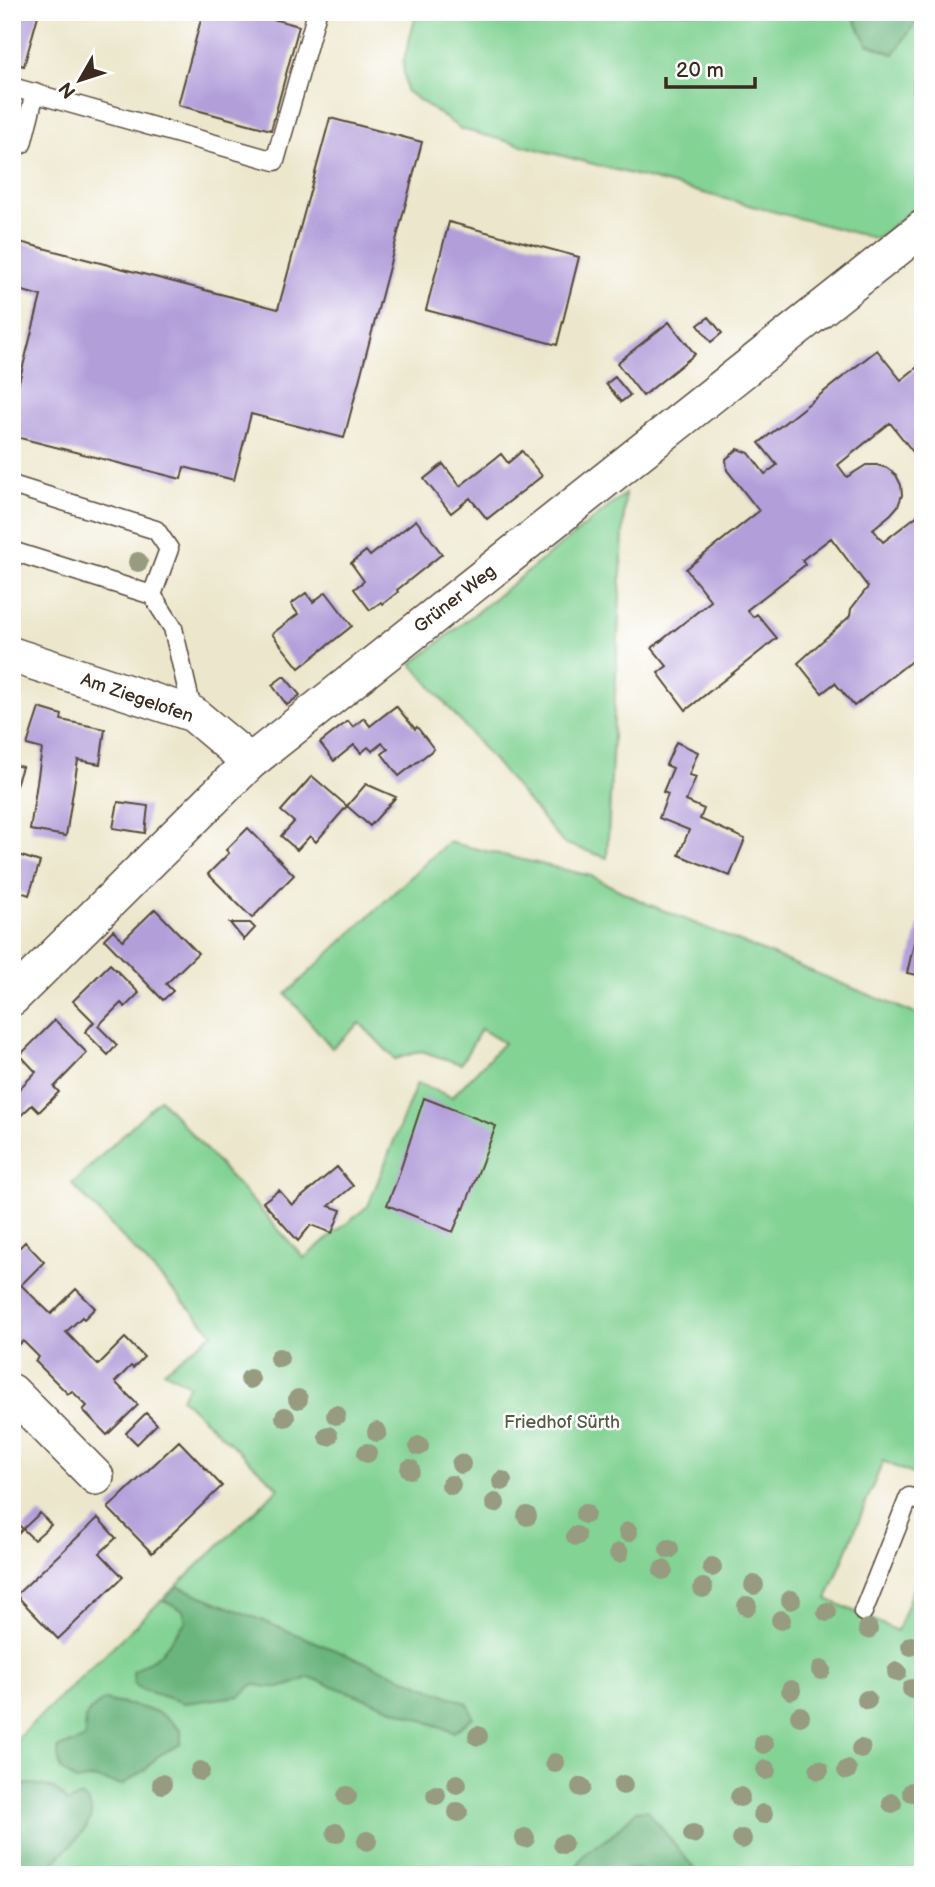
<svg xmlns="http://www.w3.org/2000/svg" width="935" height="1887" font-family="'Balsamiq Sans',sans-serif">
  <rect width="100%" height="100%" fill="#fff"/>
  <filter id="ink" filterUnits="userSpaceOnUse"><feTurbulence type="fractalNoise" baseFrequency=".0143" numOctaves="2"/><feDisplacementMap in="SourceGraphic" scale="14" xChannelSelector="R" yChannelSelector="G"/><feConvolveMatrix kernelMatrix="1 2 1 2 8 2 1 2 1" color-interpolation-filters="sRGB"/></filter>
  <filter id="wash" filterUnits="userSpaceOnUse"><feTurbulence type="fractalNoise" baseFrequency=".00686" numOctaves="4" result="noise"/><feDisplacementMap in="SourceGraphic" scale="28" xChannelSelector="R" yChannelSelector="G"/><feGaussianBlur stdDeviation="1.57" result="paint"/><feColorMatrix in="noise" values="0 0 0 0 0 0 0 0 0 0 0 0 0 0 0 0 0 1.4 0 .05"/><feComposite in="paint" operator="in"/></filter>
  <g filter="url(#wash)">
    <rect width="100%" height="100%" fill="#ece7cc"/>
    <path fill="#83d394" stroke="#5f7e59" stroke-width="2" d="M417 12H851L867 44 893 54 923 12V201L877 239 461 129 406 91 403 63Z
      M625 494 607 858 563 843 412 664Z
      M448 842 591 876 643 902 923 1017V1479L883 1461 827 1599 897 1631 923 1563V1875H12V1743L279 1488 181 1398 189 1385 164 1371 213 1333 72 1184 160 1099 304 1258 368 1206 417 1083 452 1097 504 1043 481 1029 461 1064 421 1051 395 1059 360 1023 332 1048 286 994Z"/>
    <path fill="#6ab57e" stroke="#52704e" stroke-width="2" d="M851 12H923L894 54 867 44Z
      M177 1586 468 1704 473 1717 454 1732 309 1677C287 1688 277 1690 253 1684L240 1696 184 1703 143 1690 134 1684 133 1672 160 1654 186 1621 183 1610 163 1600Z
      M105 1700C123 1705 150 1707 164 1716 171 1720 176 1726 181 1731V1744L159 1755 146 1769 122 1785 93 1778 76 1781 61 1770 57 1749C66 1744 76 1743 85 1738 85 1714 84 1713 105 1700Z
      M27 1784C45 1785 57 1786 67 1803L81 1796C84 1798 88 1800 89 1804 100 1824 65 1850 52 1863L53 1875H12V1793L17 1792Z
      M647 1810 699 1875H644L640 1870 626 1869 620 1875H576V1867L585 1854 612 1835 636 1811Z"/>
    <g id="blocks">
      <path fill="#b29fda" d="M12 12H39L24 66 12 63Z
        M203 12H247L299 26 271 130 178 105Z
        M330 118 422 142 344 438 251 414 234 480 184 467 181 479 12 436V409L41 296 12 288V240L278 309Z
        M449 222 579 257 557 345 426 310Z
        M709 317 722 333 711 342 698 325Z
        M669 322 695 354 643 396 617 363Z
        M877 350 901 380 921 364 923 366V453L917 457 890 423 838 465 847 477 866 465H877L887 468 896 475 901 485 902 495 898 506 891 514 873 529 883 542 923 511V652L854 706 835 683 822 693 798 663 850 616 851 609 868 587 831 538 802 560 805 565 747 610 753 617 757 614 777 638 686 710 658 673 667 666 652 648 711 601 686 569 759 511 727 470 726 459 738 449 749 453 765 474 777 465 759 443Z
        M615 377 630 395 621 402 606 384Z
        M522 451 542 476 487 519 470 498 451 513 424 479 443 464 460 486 501 454 508 463Z
        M416 520 442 554 397 590 398 592 383 604 381 602 370 610 354 589 364 581 351 563 366 551 370 556Z
        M326 592 352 626 299 668 272 634 298 614 291 604 306 593 313 602Z
        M284 676 300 695 287 705 272 685Z
        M396 706 415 729 417 727 434 749 399 776 382 754 388 749 382 743 372 751 368 747 361 753 354 745 334 761 320 743 348 721 353 727 364 718 370 726Z
        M39 708 62 715 61 720 105 729 100 764 78 760 66 836 30 830 42 749 27 745Z
        M676 742 698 752 689 775 696 777 686 801 704 809 700 819 745 839 730 876 679 855 689 830 659 818 668 794 663 792 673 768 666 765Z
        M12 764 22 767 13 794H12Z
        M312 776 347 806 316 842 310 836 297 850 281 836 294 822 281 811Z
        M366 784 396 797 370 826 347 806Z
        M118 802 148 806 145 833 113 828Z
        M248 828 294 875 252 918 208 874 229 853 226 850Z
        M12 853 40 862 29 895 12 889Z
        M155 909 198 953 166 984 173 991 163 1000 104 939 113 930 123 940Z
        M230 923H250L255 928 244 940Z
        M918 926 923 927V976L907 973Z
        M110 964 139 993 125 1007 121 1003 98 1026 117 1045 108 1055 85 1032 94 1022 73 1001Z
        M55 1020 87 1053 54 1087 59 1092 39 1112 32 1105 12 1124V1085L17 1091 36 1072 20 1055Z
        M424 1098 496 1126 464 1209 463 1208 453 1232 387 1205 397 1180Z
        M337 1167 353 1186 329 1206 341 1210 332 1233 311 1225 298 1241 263 1202 279 1190 292 1205Z
        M25 1242 44 1262 21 1285 51 1314 76 1289 95 1308 84 1319 82 1317 66 1332 98 1365 125 1338 144 1357 133 1368 131 1366 115 1382 138 1405 107 1435 83 1410 87 1406 72 1391 68 1394 35 1361 39 1357 23 1341 19 1345 12 1339V1255Z
        M146 1413 157 1424 137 1444 126 1433Z
        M179 1441 222 1486 152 1553 108 1508Z
        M40 1513 51 1525 34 1540 23 1529 12 1540V1519L23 1529Z
        M98 1518 116 1538 100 1553 123 1577 58 1639 16 1595Z"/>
    </g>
  </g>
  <g filter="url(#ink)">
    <use href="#blocks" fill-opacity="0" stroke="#564638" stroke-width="2"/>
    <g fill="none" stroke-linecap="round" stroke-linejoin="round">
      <defs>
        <path id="service" d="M12 87 275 161 317 12
          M12 142 22 144 35 93
          M12 485 156 530 169 549 152 595
          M12 551 152 595 173 628 193 714
          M863 1612 909 1497 923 1502"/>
        <path id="minor" d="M12 655 193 714 250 762
          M12 998 250 762 923 228
          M12 1392 96 1477"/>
      </defs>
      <use href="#service" stroke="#564638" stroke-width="21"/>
      <use href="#minor" stroke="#564638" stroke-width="38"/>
      <use href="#service" stroke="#fff" stroke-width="18"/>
      <use href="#minor" stroke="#fff" stroke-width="35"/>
    </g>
    <g fill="#979b80">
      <circle cx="138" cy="562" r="10"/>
      <circle cx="279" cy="1358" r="10"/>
      <circle cx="250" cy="1379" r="10"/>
      <circle cx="298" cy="1399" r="10"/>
      <circle cx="336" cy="1415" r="10"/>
      <circle cx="285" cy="1417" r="10"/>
      <circle cx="377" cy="1432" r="10"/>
      <circle cx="328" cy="1436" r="10"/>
      <circle cx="419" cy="1446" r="10"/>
      <circle cx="367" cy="1453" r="10"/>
      <circle cx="461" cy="1464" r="10"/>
      <circle cx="410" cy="1469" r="10"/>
      <circle cx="502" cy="1481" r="10"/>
      <circle cx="451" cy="1485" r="10"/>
      <circle cx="495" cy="1503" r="10"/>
      <circle cx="585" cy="1514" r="10"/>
      <circle cx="527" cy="1516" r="10"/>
      <circle cx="628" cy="1532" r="10"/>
      <circle cx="576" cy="1536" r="10"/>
      <circle cx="669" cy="1549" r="10"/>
      <circle cx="619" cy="1553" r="10"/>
      <circle cx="712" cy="1567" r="10"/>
      <circle cx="663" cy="1570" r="10"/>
      <circle cx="754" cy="1585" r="10"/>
      <circle cx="703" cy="1588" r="10"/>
      <circle cx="791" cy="1600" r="10"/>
      <circle cx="747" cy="1606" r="10"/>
      <circle cx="827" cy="1612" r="10"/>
      <circle cx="781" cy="1620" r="10"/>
      <circle cx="868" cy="1629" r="10"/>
      <circle cx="911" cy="1646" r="10"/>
      <circle cx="821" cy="1670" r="10"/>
      <circle cx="897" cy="1672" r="10"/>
      <circle cx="912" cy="1689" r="10"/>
      <circle cx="791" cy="1690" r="10"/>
      <circle cx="867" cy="1700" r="10"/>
      <circle cx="800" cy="1716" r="10"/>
      <circle cx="478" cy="1736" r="10"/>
      <circle cx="764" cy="1744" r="10"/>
      <circle cx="861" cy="1749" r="10"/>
      <circle cx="555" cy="1763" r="10"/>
      <circle cx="766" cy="1770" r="10"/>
      <circle cx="819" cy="1770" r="10"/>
      <circle cx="847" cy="1770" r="10"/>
      <circle cx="200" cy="1771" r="10"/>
      <circle cx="162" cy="1784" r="10"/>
      <circle cx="457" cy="1784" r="10"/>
      <circle cx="623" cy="1785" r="10"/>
      <circle cx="581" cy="1787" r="10"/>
      <circle cx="912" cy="1792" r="10"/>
      <circle cx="436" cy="1795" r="10"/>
      <circle cx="347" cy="1796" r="10"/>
      <circle cx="740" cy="1797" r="10"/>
      <circle cx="892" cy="1803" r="10"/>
      <circle cx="458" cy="1812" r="10"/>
      <circle cx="763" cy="1814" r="10"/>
      <circle cx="336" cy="1833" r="10"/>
      <circle cx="693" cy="1834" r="10"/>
      <circle cx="525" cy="1838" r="10"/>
      <circle cx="742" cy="1839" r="10"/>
      <circle cx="367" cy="1841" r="10"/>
      <circle cx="563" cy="1844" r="10"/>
    </g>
  </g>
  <g text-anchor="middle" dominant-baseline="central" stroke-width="5" stroke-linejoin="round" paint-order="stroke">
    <g font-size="18" fill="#3b2a1e" stroke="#fff">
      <text transform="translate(455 599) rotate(-38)">Grüner Weg</text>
      <text transform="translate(137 698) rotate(19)">Am Ziegelofen</text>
    </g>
    <g font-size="18" fill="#515d41" stroke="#fff">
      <text x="562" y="1422">Friedhof Sürth</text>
    </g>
  </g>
  <rect width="935" height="1887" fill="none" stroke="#fff" stroke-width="42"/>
  <g transform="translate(80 80) rotate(231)" stroke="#ffffff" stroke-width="5" paint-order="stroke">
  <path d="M0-5L12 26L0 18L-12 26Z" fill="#3b2a1e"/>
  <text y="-10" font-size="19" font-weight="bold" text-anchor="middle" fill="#3b2a1e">N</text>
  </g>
  <path d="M666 77v10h89v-10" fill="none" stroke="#3b2a1e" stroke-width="3.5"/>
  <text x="676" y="77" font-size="21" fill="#3b2a1e" stroke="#ffffff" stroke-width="5" paint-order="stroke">20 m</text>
</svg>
